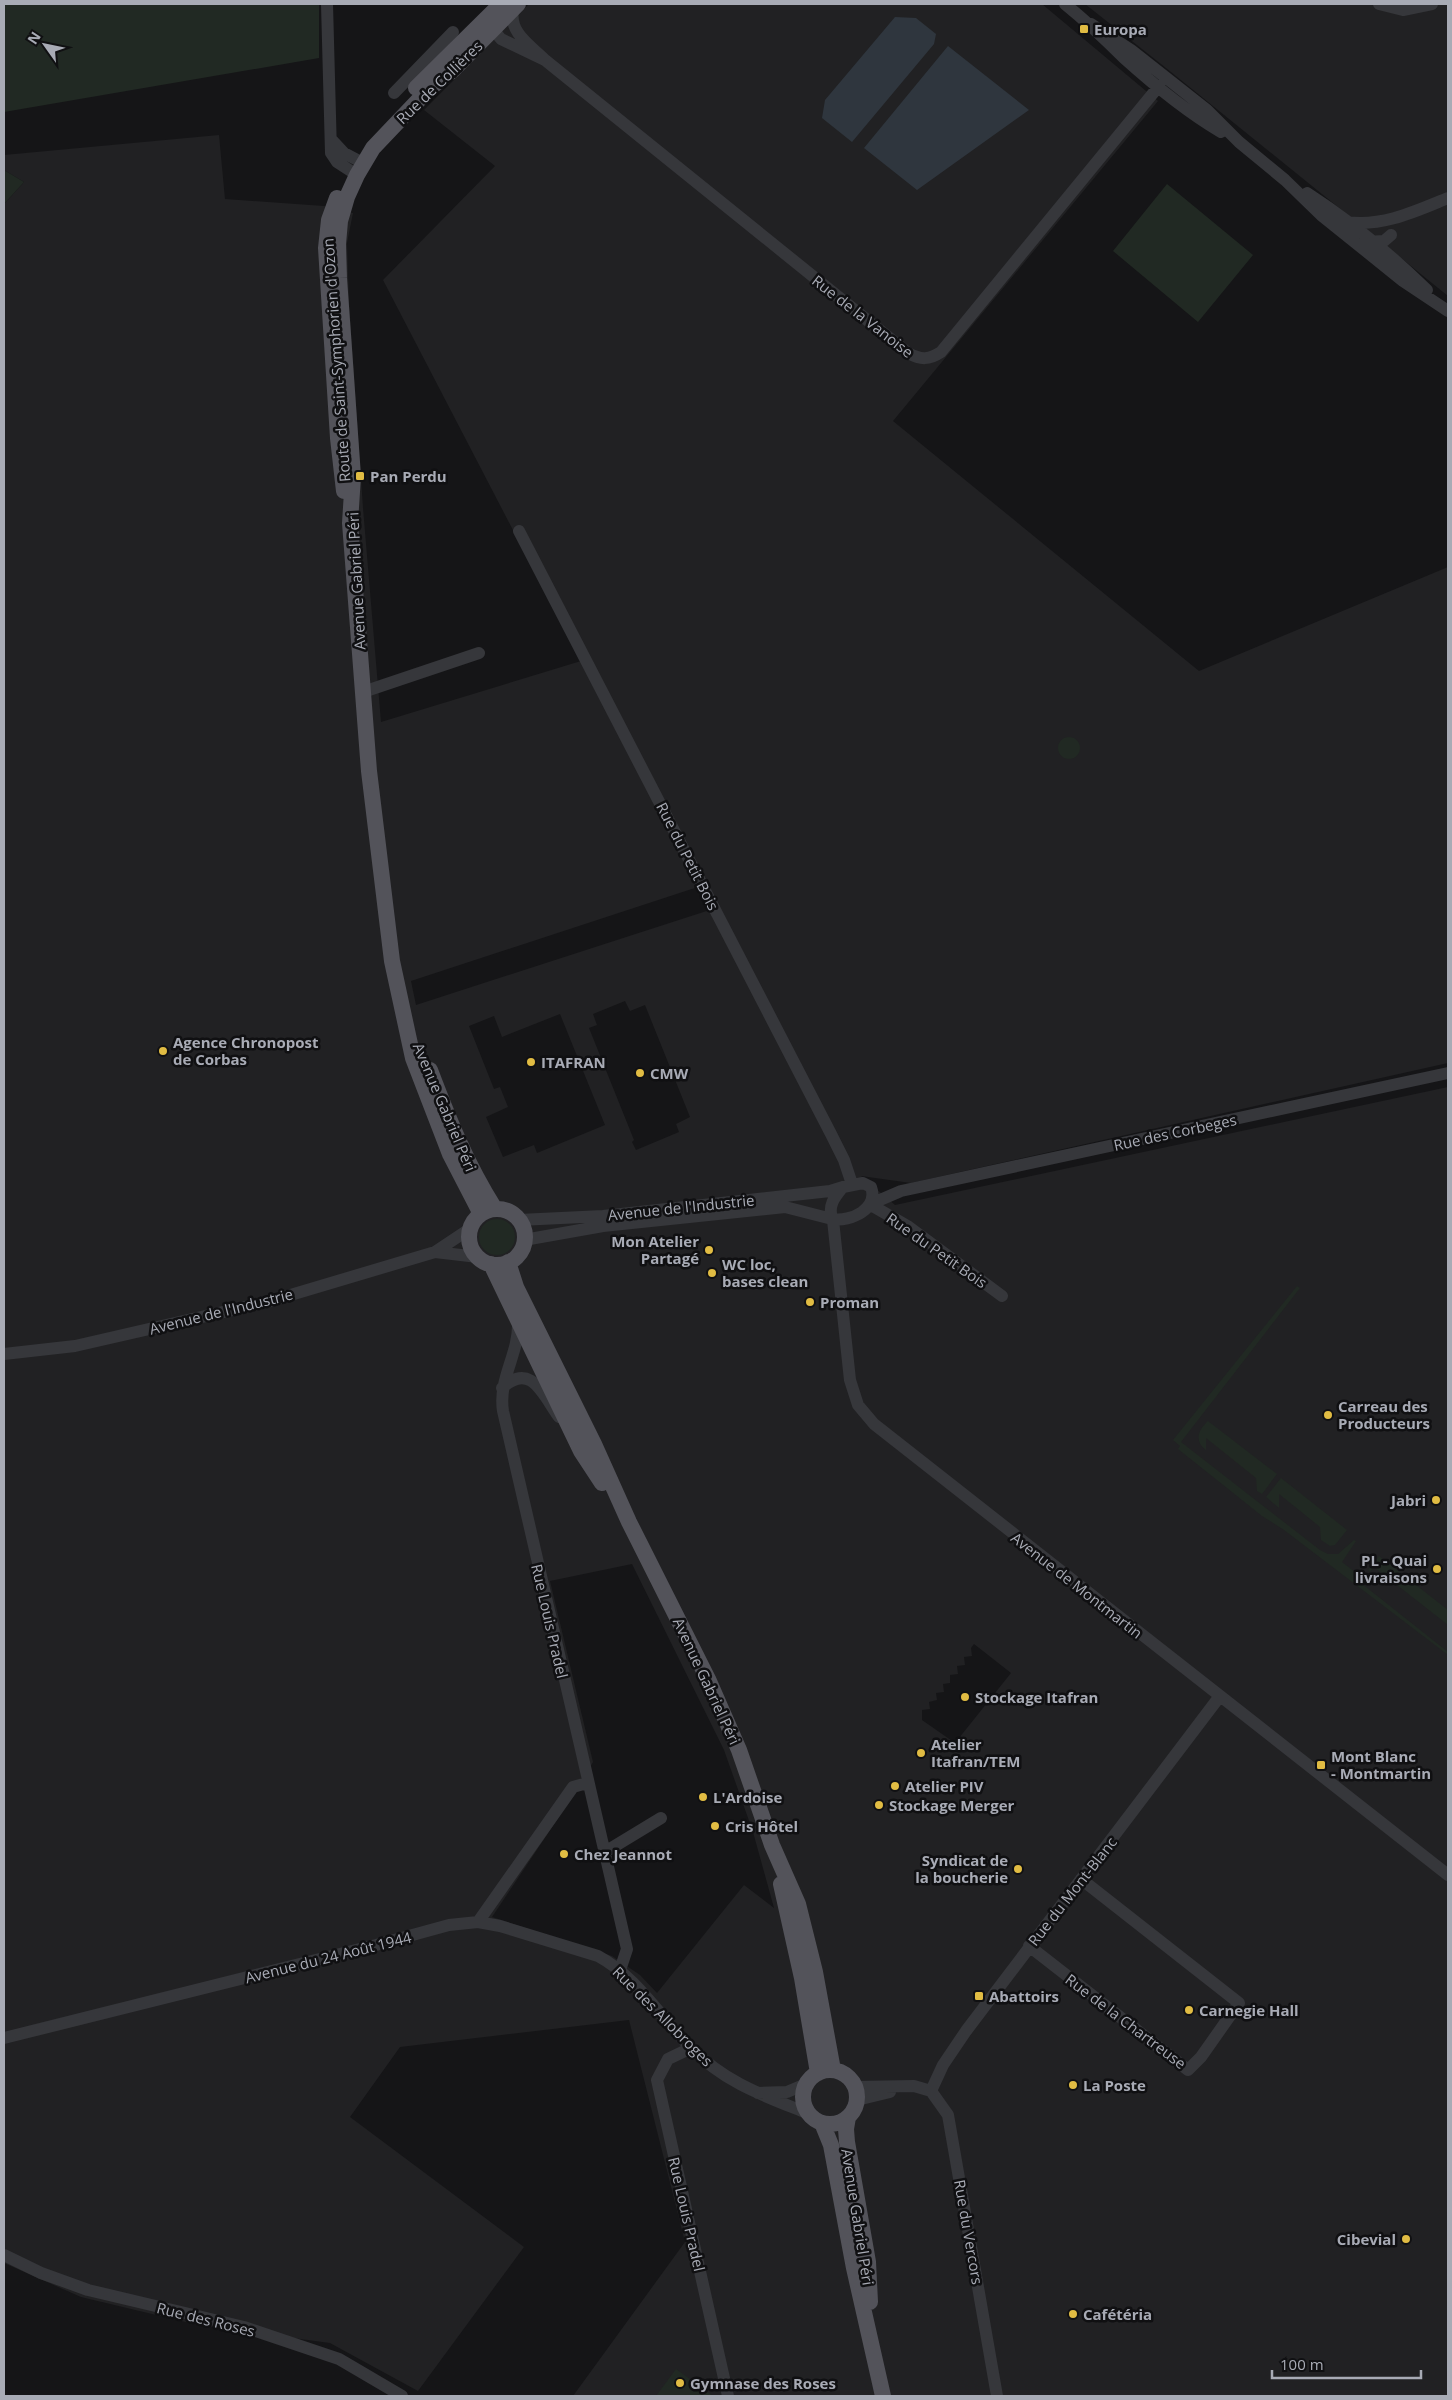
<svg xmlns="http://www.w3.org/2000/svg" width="1452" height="2400" font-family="'Open Sans',sans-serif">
  <rect width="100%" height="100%" fill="#151517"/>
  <path fill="#212123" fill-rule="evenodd" d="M529 4H1042L1158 101 893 421 1199 671 1448 567V1063L911 1183 861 1176 895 1205 1448 1087V2396H573L685 2242 629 2020 400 2047 350 2117 524 2247 418 2391 330 2343 198 2325 81 2297 4 2263V204L24 182 4 170V155L219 135 225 199 324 206 353 213 347 243 349 302 363 508 381 722 581 661 383 280 495 166 424 110ZM707 884 719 907 416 1005 411 981ZM625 1001 630 1011 645 1005 690 1117 676 1124 679 1132 636 1150 632 1142 634 1140 589 1028 597 1025 593 1014ZM560 1014 605 1125 537 1153 534 1145 503 1157 486 1117 508 1107 500 1087 494 1089 469 1026 494 1016 502 1037ZM632 1564 724 1750 753 1832 774 1908 744 1885 657 1993 640 1975 612 1956 492 1917 577 1790 593 1762 550 1581ZM974 1644 1011 1673 955 1743 922 1720V1710L930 1709 929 1702 937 1700 936 1693 944 1692 943 1684 950 1683V1675L958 1674 957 1666 965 1665 964 1657 972 1656 971 1648Z
    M1085 4H1448V296L1166 68Z"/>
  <path fill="#212923" d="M4 4H319V58L4 112Z
    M4 170 24 182 4 204Z
    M1167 184 1253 255 1198 322 1113 251Z
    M1058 748a11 11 0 1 1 22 0a11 11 0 1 1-22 0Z
    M479 1237a18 18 0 1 1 36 0a18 18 0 1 1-36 0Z
    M1297 1286 1300 1288 1181 1442 1320 1550 1328 1554H1338L1354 1540 1356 1541 1342 1562 1364 1579 1361 1583 1448 1652V1655L1284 1530 1262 1516 1178 1449 1180 1446 1173 1440Z
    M1208 1421 1277 1474 1262 1494 1257 1491 1256 1478 1206 1438V1450C1194 1441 1198 1430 1208 1421Z
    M1281 1478 1347 1530 1335 1545 1330 1546 1321 1540 1320 1527 1279 1494V1508L1266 1497Z
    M1379 1556 1448 1610V1625L1374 1567 1370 1572 1368 1570Z
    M676 2369 713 2396H656Z"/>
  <path fill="#2f363e" d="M895 17 916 18 936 34 934 44 852 142 822 118 825 100Z
    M948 46 1029 110 917 190 864 148Z"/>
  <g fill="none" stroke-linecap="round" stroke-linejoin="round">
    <path stroke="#36373b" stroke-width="12" d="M327 4 331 153 337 162 357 175
      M1065 4C1086 21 1105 39 1124 58 1154 85 1187 112 1221 132
      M1379 4 1403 10 1432 4
      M494 22 496 33 501 39 545 60C530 45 509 33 513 10
      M1091 24 1131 50 1207 110 1239 142 1285 180 1321 215 1403 281 1448 311
      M545 60 908 353C921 360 929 360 941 352L1159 86
      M394 93 453 32
      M331 139 344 153 363 163
      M1307 193C1349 220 1391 255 1427 290
      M1347 222C1383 227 1416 211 1448 198
      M1366 242 1384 241 1391 235
      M519 531 831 1134 844 1160 852 1184
      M363 692 479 653
      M863 1183 871 1187C879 1209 851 1222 832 1219 828 1205 834 1198 843 1187Z
      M873 1203 901 1191 1448 1073
      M871 1205 909 1227 1002 1296
      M519 1220 603 1216 830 1191 843 1187
      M833 1220 850 1380 858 1405 874 1424 1448 1875
      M524 1240 603 1226 785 1207 832 1219
      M435 1252 478 1257
      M518 1323C519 1354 498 1379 503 1411L627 1949 620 1970
      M4 1354 75 1346 267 1302 435 1252 471 1228
      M502 1388C531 1361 543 1395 559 1417
      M605 1852 661 1818
      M478 1922 573 1787 587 1783
      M1029 1946 1188 2070 1201 2057 1239 2003 1081 1879
      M4 2038 376 1945 449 1925 478 1922 500 1926 598 1956C637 1977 660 2017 691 2048 726 2083 762 2095 807 2113
      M691 2048 668 2059 657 2080 728 2396
      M856 2087 914 2086 931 2091 948 2115 997 2396
      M931 2091 943 2065 966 2031 1220 1696
      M758 2093 787 2092 806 2084
      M857 2100 890 2092
      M4 2255 41 2273 88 2290 244 2327 339 2359 402 2396"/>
    <path stroke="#53535a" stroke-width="16" d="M416 88 501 4
      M337 198 329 220 326 248 338 438 344 491
      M430 1070C449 1120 466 1163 495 1209
      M469 1237a28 28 0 1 1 56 0a28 28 0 1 1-56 0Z
      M481 1214 450 1154 413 1058 392 961 369 771 350 523 353 476 339 278 338 244 340 221 347 197 357 175 373 148 430 88 453 70 518 4
      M508 1262 516 1287 594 1444 629 1522 708 1679 739 1750 772 1845 798 1904 815 1972 833 2070
      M491 1264 581 1451 602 1483
      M781 1884 802 1978 818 2073
      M803 2097a27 27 0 1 1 54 0a27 27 0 1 1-54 0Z
      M848 2117 846 2129 847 2142 868 2262 870 2302
      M822 2123 831 2145 854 2268 883 2396"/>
  </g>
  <g fill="#e1bc43" stroke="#101012" stroke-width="2">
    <rect x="1079" y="24" width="10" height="10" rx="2.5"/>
    <rect x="355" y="471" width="10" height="10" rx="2.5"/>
    <circle cx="163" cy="1051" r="5"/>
    <circle cx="531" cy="1062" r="5"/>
    <circle cx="640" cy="1073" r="5"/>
    <circle cx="709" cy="1250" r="5"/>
    <circle cx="712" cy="1273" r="5"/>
    <circle cx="810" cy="1302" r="5"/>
    <circle cx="1328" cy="1415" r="5"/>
    <circle cx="1436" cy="1500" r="5"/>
    <circle cx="1437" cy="1569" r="5"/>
    <circle cx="965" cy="1697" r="5"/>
    <circle cx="921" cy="1753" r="5"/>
    <rect x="1316" y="1760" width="10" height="10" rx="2.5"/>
    <circle cx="895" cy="1786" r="5"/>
    <circle cx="703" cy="1797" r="5"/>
    <circle cx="879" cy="1805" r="5"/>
    <circle cx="715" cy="1826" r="5"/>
    <circle cx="564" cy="1854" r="5"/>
    <circle cx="1018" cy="1869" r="5"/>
    <rect x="974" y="1991" width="10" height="10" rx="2.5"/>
    <circle cx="1189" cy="2010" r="5"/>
    <circle cx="1073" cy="2085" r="5"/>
    <circle cx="1406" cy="2239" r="5"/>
    <circle cx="1073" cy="2314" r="5"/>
    <circle cx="680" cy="2383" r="5"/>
  </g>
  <g text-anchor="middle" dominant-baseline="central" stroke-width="5" stroke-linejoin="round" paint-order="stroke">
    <g font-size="15" font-weight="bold" fill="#a8abb5" stroke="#101012" text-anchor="start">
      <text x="1094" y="29">Europa</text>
      <text x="370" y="476">Pan Perdu</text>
      <text x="173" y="1042">Agence Chronopost<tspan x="173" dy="17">de Corbas</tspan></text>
      <text x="541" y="1062">ITAFRAN</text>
      <text x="650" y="1073">CMW</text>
      <text x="699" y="1241" text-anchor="end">Mon Atelier<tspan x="699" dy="17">Partagé</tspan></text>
      <text x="722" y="1264">WC loc,<tspan x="722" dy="17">bases clean</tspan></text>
      <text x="820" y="1302">Proman</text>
      <text x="1338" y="1406">Carreau des<tspan x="1338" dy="17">Producteurs</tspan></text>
      <text x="1426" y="1500" text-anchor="end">Jabri</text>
      <text x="1427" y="1560" text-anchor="end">PL - Quai<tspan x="1427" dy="17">livraisons</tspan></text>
      <text x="975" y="1697">Stockage Itafran</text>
      <text x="931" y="1744">Atelier<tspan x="931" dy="17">Itafran/TEM</tspan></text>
      <text x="1331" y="1756">Mont Blanc<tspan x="1331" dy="17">- Montmartin</tspan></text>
      <text x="905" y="1786">Atelier PIV</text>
      <text x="713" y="1797">L'Ardoise</text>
      <text x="889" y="1805">Stockage Merger</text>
      <text x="725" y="1826">Cris Hôtel</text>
      <text x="574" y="1854">Chez Jeannot</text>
      <text x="1008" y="1860" text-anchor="end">Syndicat de<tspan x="1008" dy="17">la boucherie</tspan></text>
      <text x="989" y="1996">Abattoirs</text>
      <text x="1199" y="2010">Carnegie Hall</text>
      <text x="1083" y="2085">La Poste</text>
      <text x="1396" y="2239" text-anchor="end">Cibevial</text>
      <text x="1083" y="2314">Cafétéria</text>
      <text x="690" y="2383">Gymnase des Roses</text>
    </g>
    <g font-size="15" fill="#a8abb5" stroke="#101012">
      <text transform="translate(439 82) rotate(-44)">Rue de Collières</text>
      <text transform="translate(863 316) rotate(38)">Rue de la Vanoise</text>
      <text transform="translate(336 360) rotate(-94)">Route de Saint-Symphorien d'Ozon</text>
      <text transform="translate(356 581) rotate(-93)">Avenue Gabriel Péri</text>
      <text transform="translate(688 856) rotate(63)">Rue du Petit Bois</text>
      <text transform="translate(445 1107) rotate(67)">Avenue Gabriel Péri</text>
      <text transform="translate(1175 1132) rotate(-12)">Rue des Corbeges</text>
      <text transform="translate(681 1207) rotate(-6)">Avenue de l'Industrie</text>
      <text transform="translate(937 1250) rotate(35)">Rue du Petit Bois</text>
      <text transform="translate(221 1311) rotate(-14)">Avenue de l'Industrie</text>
      <text transform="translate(1077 1585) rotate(38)">Avenue de Montmartin</text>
      <text transform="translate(550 1621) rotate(77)">Rue Louis Pradel</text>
      <text transform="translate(707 1681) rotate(65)">Avenue Gabriel Péri</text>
      <text transform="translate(1072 1891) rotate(-52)">Rue du Mont-Blanc</text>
      <text transform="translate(328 1957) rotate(-14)">Avenue du 24 Août 1944</text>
      <text transform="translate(663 2016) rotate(45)">Rue des Allobroges</text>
      <text transform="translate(1126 2021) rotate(37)">Rue de la Chartreuse</text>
      <text transform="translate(687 2214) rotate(77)">Rue Louis Pradel</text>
      <text transform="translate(858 2217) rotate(81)">Avenue Gabriel Péri</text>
      <text transform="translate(969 2232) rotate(80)">Rue du Vercors</text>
      <text transform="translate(206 2319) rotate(14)">Rue des Roses</text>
    </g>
  </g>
  <rect width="1452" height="2400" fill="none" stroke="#a8abb5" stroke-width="10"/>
  <g transform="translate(45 45) rotate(303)" stroke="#101012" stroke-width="4" paint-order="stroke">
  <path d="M0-4L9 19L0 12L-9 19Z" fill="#a8abb5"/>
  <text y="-8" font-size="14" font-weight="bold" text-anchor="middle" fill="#a8abb5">N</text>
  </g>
  <path d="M1272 2370v8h149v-8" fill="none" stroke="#a8abb5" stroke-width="2.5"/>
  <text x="1280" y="2370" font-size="15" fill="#a8abb5" stroke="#101012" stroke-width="4" paint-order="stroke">100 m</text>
</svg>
